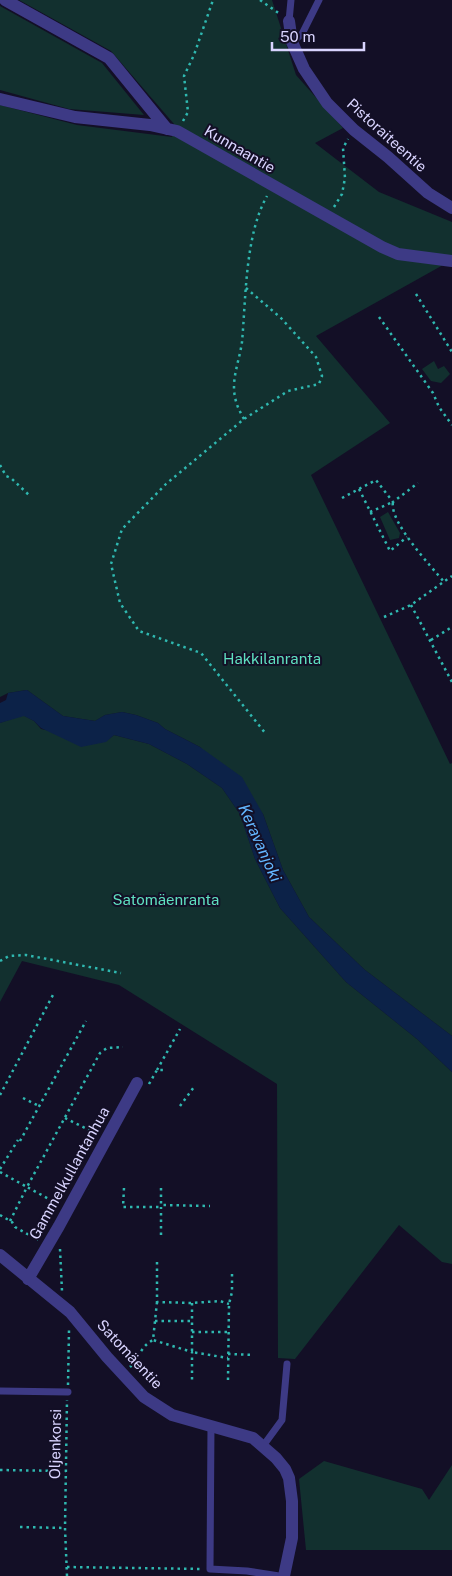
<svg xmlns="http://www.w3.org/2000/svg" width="452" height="1576" font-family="'Public Sans',sans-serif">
  <rect width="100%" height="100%" fill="#130f26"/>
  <path fill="#12302f" d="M19 0H272L296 75 343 128 315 143 379 192 452 222V260L316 336 390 423 311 475 450 764 452 763V1036L365 970 309 917 283 870 263 814 200 747 165 729 158 723 136 715 122 712 105 715 95 721 63 716 27 690 8 693 0 697V105L77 125 172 137 174 124 111 51Z
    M0 6 102 63 144 115 69 109 0 90Z
    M434 361 438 369 444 366 450 374 441 383 431 381 422 369Z
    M388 512 400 533 399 538 390 540 380 517Z
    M23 715 34 721 41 729 105 742 114 735 149 744 187 764 222 788 240 814 255 859 280 908 346 982 417 1039 452 1072V1264L442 1262 399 1225 295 1359 278 1358 277 1084 119 985 22 961 0 1002V723Z
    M324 1461 422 1489 429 1500 452 1465V1550H306L299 1479Z"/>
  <path fill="#0c2248" d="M27 690 63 716 95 721 105 715 122 712 136 715 158 723 165 729 200 747 242 777 263 814 283 870 309 917 365 970 452 1036V1072L417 1039 346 982 280 908 255 859 240 814 222 788 187 764 149 744 114 735 106 742 81 747 41 728 34 721 24 716 0 723V703L6 700 8 693Z"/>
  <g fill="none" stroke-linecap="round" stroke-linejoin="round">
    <path stroke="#2fb8b0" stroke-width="2.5" stroke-dasharray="2.5 4" stroke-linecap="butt" d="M260 0 280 14
      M183 121 188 112 184 76 194 55 213 0
      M334 207 342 194 345 178 343 148 348 139
      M246 288 281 318 316 357 322 376 319 384 288 391 244 419 166 484 122 529 111 564 120 603 139 631 201 653 266 734
      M416 294 452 352
      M379 317 433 393 439 407 452 425
      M244 419C238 409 234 399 234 387 234 372 240 357 242 342 246 298 245 235 267 196
      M0 465 6 476 11 478 30 496
      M359 489 390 551 407 537
      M342 498 376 480 393 502 418 483
      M370 512 393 502C389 522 431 566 444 582
      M411 605 452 682
      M384 617 411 605 452 576
      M431 640 452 627
      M0 961 9 956 26 955 121 973
      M157 1070 180 1029
      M149 1084 157 1070H165
      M0 1095 54 993
      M23 1098 39 1106
      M180 1106 194 1087
      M65 1118 97 1134
      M20 1141 86 1021
      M0 1169 18 1140
      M0 1172 27 1187 100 1053 107 1048 123 1047
      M124 1188 123 1207H161
      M161 1188V1205L210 1206
      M0 1215 12 1222 15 1227 38 1240
      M10 1221 27 1187 58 1204
      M161 1235V1207
      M60 1249 62 1291
      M157 1262V1302L192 1303 220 1301 229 1304
      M157 1302 153 1340 192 1352V1380
      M192 1303V1352L228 1358
      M155 1321H192
      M192 1332H228
      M228 1354 254 1355
      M130 1367C140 1357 140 1347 153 1340
      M228 1380 229 1304 232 1292V1273
      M68 1385 69 1330
      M0 1470 66 1471
      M20 1527 65 1528
      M67 1567 203 1569
      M67 1576 65 1528 67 1400"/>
    <path stroke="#3d3a85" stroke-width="7" d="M289 21 291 0
      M292 42 302 34 319 0
      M0 1391 68 1392
      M211 1425 210 1569 247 1571 279 1576
      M263 1446 282 1420 287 1364"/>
    <path stroke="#3d3a85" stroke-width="12" d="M5 0 109 58 167 129
      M289 21 292 42 304 69 327 103 354 130 388 157 428 193 452 208
      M0 99 75 117 150 125 177 131 382 247 398 254 452 261
      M0 1255 70 1312 107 1357 144 1397 172 1415 253 1438 276 1458 285 1469 289 1478 292 1501V1538L284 1576
      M28 1279 59 1226 137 1083"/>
  </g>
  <g text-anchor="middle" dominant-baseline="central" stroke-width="4" stroke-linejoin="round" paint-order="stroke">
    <g font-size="15" fill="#d9d4ff" stroke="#130f26">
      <text transform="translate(387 135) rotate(42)">Pistoraiteentie</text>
      <text transform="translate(240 149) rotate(30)">Kunnaantie</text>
      <text transform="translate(69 1173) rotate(-61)">Gammelkullantanhua</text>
      <text transform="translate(130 1354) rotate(47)">Satomäentie</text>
      <text transform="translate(55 1444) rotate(-89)">Oljenkorsi</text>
    </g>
    <g font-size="15" fill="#5fe0c0" stroke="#130f26">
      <text x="272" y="658">Hakkilanranta</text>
      <text x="166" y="899">Satomäenranta</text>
    </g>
    <g font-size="16" font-style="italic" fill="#62b6ff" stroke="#130f26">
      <text transform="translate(260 843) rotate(66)">Keravanjoki</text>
    </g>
  </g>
  <path d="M272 42v8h92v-8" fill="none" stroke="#d9d4ff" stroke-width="2.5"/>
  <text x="280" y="42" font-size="15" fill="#d9d4ff" stroke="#130f26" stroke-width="4" paint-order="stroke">50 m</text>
</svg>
